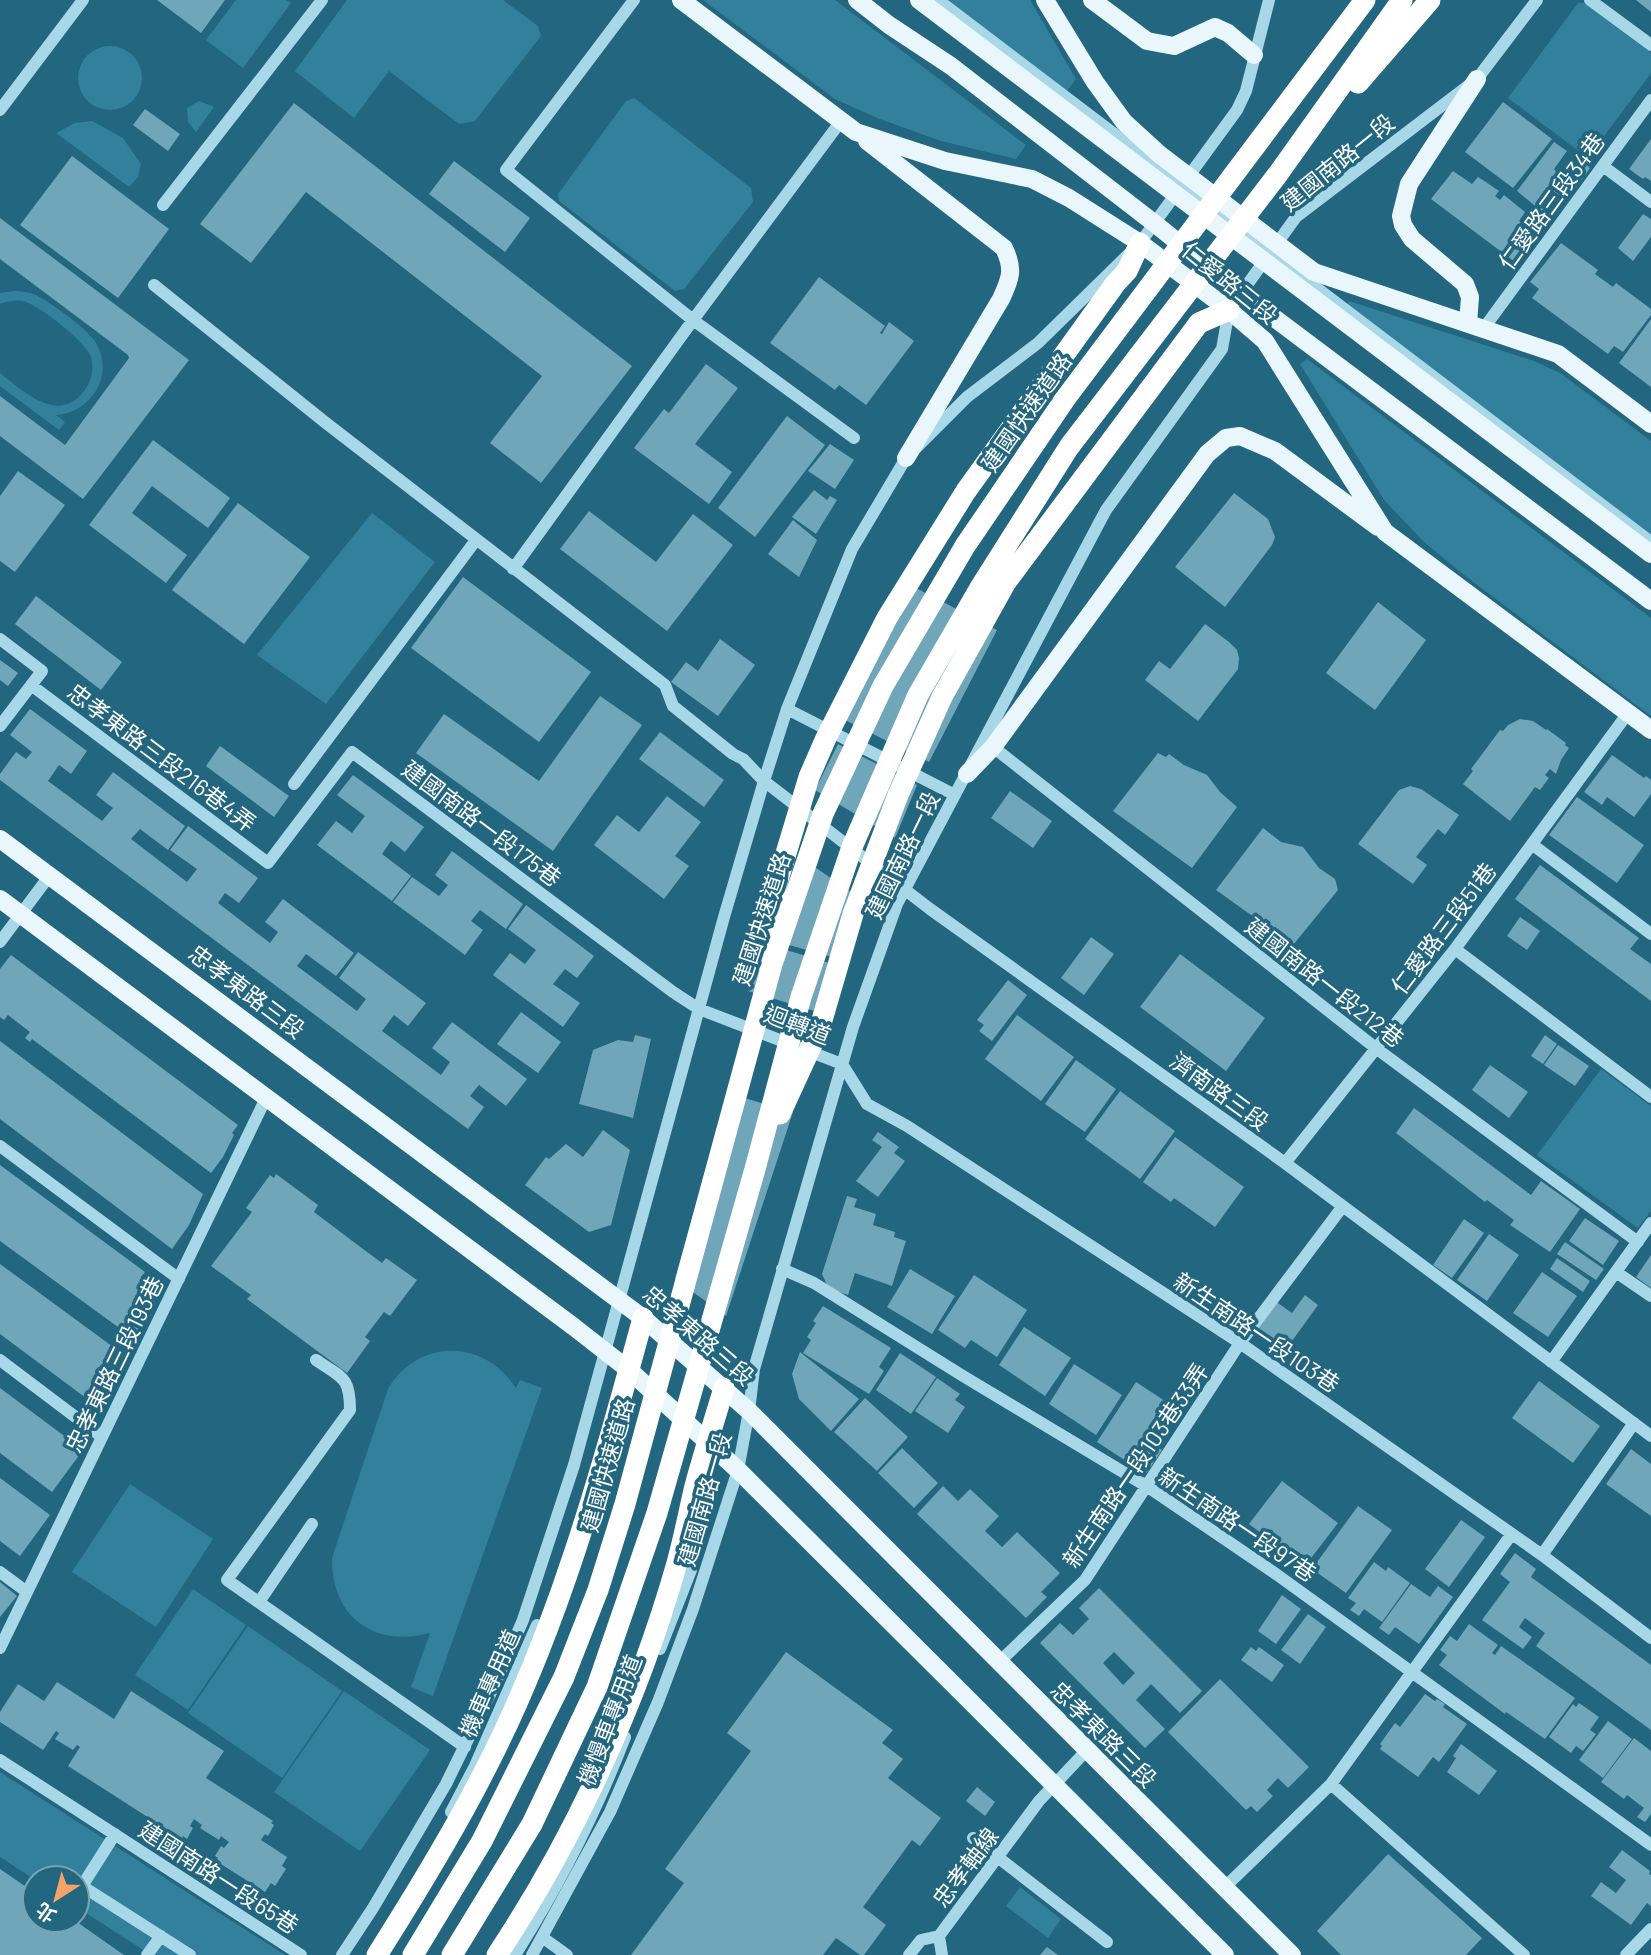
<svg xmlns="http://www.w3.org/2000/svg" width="1651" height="1955" font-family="Barlow,'Noto Sans TC',sans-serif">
  <rect width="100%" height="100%" fill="#22667f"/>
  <path fill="#32809b" d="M236 0H286L291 3 243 68 206 40Z
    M347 0H503L538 26 541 36 475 121 459 124 389 71 354 118 295 71Z
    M703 0H835L1026 145 1016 159 941 141 877 118 835 99Z
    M939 0H1030L1076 79 1064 95Z
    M1578 3H1584L1651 53V73L1588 158 1508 98Z
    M78 78a32 32 0 1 1 64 0a32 32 0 1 1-64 0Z
    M634 98 751 188 753 202 684 289 675 291 559 201 558 194 626 101Z
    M199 101 214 107 196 132 188 122 187 108Z
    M92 121 123 138 141 164 138 177 129 187 56 133 75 123Z
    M14 291C22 291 29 292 36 295 51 303 87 328 96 343 115 375 91 413 56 415L65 422 59 430 0 386V373C24 392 61 427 86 388 92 379 94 367 91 357 86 342 41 307 26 302 17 299 9 301 0 304V293Z
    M1349 301 1534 361 1560 373 1651 441V541L1344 309Z
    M1307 359 1651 618V716L1464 575 1424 542 1384 500 1300 364Z
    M372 513 435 562 326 704 257 655Z
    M1601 1069 1651 1106V1211L1638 1228 1537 1155Z
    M444 1351C475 1349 499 1363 516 1388L520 1380 542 1388 433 1696 411 1687 430 1633C374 1648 331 1617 332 1558L388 1389C400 1368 420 1354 444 1351Z
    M130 1484 213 1539 156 1627 72 1572Z
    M193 1589 246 1625 188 1710 135 1675Z
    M248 1626 342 1691 282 1778 188 1713Z
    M344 1691 430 1750 360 1851 274 1792Z
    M0 1772 285 1955H151L77 1907V1878L35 1880 0 1857Z
    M1020 1887 1061 1919 1048 1938 1006 1906Z"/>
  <path fill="#70a6ba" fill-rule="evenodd" d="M157 0H225L201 33Z
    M1636 0H1651V12Z
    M1503 102 1552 139 1513 188 1465 152Z
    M294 103 632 366 541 483 490 443 542 376 306 192 251 263 200 224Z
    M145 109 180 134 168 151 133 125Z
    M1651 139V181L1645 177 1643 179 1629 169Z
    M1554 142 1567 151 1554 169 1561 179 1563 188 1559 200 1555 206 1560 210 1552 220 1517 191Z
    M72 156 169 229 118 298 20 225Z
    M454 161 530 218 505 252 429 194Z
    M1583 162 1590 168 1575 189 1569 169Z
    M1453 171 1472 184 1478 177 1486 182 1499 191 1495 196 1500 200 1504 195 1525 212 1519 221 1540 236 1519 265 1431 199Z
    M1643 214 1651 219V237L1633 261 1618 248Z
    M0 218 189 360 83 499 0 436V396L65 445 129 358 128 355 0 259Z
    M1561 243 1598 270 1595 274 1613 287 1616 283 1651 309V315L1623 352 1614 346 1608 354 1532 298 1539 289 1530 282Z
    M819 277 885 326 880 333 882 334 889 322 914 341 866 405 839 385 835 390 770 343Z
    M1651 319V387L1619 363Z
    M706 364 738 388 695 444 732 472 709 504 634 448 664 409 669 413Z
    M787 416 825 445 755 537 718 508Z
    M153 440 230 498 208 528 152 486 132 513 187 555 166 583 89 525Z
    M830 444 854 460 835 489 808 471Z
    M18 471 65 505 15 572 0 561V496Z
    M814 490 827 500 830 496 837 500 816 534 792 517Z
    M1234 493 1268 519 1275 537 1272 545 1225 607 1175 567Z
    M238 503 310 557 244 644 172 590Z
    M589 511 656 562 693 514 733 545 667 631 560 549Z
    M793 520 817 540 799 577 768 554Z
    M463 577 591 672 539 742 411 648Z
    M914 587 997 630 929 762 845 720Z
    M36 596 122 662 101 690 15 624Z
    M1378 602 1426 640 1375 710 1326 673Z
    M1205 624 1229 642 1237 650 1239 658 1238 669 1198 721 1145 680 1159 661 1170 669Z
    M720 639 755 665 718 716 671 682 686 662 698 671Z
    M0 660 18 673 8 686 0 680Z
    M600 696 642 725 553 851 416 753 444 714 539 781Z
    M30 709 87 751 71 774 59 765 48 781 102 821 113 808 96 795 113 772 185 826 168 850 140 829 131 839 187 882 197 869 170 850 188 826 258 878 239 903 225 893 218 903 270 943 278 932 265 922 283 899 354 953 336 976 306 954 297 966 357 1011 366 999 339 978 358 952 426 1003 408 1026 394 1015 382 1031 441 1075 450 1062 432 1048 452 1022 527 1079 506 1106 479 1085 470 1096 484 1107 468 1129 0 780V774L16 752 26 759 32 752 10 735Z
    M1520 719 1533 721 1546 730 1547 729 1566 743 1565 745 1569 748 1561 760 1556 774 1550 769 1545 775 1549 778 1540 790 1535 787 1510 821 1463 784 1473 771 1471 769 1500 730 1503 731 1508 725Z
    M660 732 724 780 704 807 639 759Z
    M838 744 917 785 895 838 815 790Z
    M220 746 289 796 274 817 206 766Z
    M1158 753 1166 757 1169 754 1184 765 1207 775 1220 792 1237 807 1192 868 1113 811Z
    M1612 755 1644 778 1646 776 1651 780V794L1634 817 1607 797 1602 805 1584 792Z
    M353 775 424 827 405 852 391 841 382 854 411 876 392 901 317 845 336 821 352 833 365 816 337 795Z
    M1410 786 1421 789 1459 815 1445 835 1438 829 1416 857 1427 865 1413 884 1358 844 1399 790Z
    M1010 791 1052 821 1033 848 991 818Z
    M667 796 701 822 675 856 689 866 664 899 594 845 617 815 639 832Z
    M1577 797 1644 845 1617 883 1549 835Z
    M1263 828 1281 842 1303 847 1319 868 1335 879 1338 890 1293 945 1216 890Z
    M452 851 523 904 506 929 480 910 471 921 483 930 465 955 393 902 412 877 439 896 448 885 435 875Z
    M799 856 851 892 832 957 771 940Z
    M1540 865 1639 938 1630 949 1651 964V1001L1515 899Z
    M526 905 594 956 577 978 565 969 553 984 580 1003 563 1027 493 975 510 953 525 964 536 950 508 929Z
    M1520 917 1540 931 1527 950 1507 936Z
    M1091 937 1114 954 1084 995 1061 978Z
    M763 943 833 964 818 1012 748 991Z
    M1180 954 1265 1018 1226 1071 1140 1007Z
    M11 955 238 1125 232 1133 234 1135 223 1157 211 1173 32 1039 30 1042 25 1038 30 1032 8 1015 4 1020 0 1017V969Z
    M1008 980 1027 995 992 1041 979 1031 984 1025 977 1020Z
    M521 1012 561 1042 538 1073 497 1044Z
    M1017 1015 1074 1057 1041 1101 985 1059Z
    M635 1035 651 1039 633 1118 579 1104 593 1050 618 1040 633 1042Z
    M1545 1035 1557 1044 1543 1064 1531 1056Z
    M0 1041 203 1194 189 1225 172 1249 0 1119Z
    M1558 1045 1589 1066 1575 1086 1544 1065Z
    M1076 1060 1116 1089 1085 1132 1045 1104Z
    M1490 1065 1528 1092 1509 1118 1472 1090Z
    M1120 1091 1175 1131 1140 1179 1085 1139Z
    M727 1093 793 1112 726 1316 675 1279Z
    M1414 1108 1531 1195 1541 1181 1580 1209 1550 1252 1510 1225 1514 1220 1487 1200 1485 1202 1396 1133Z
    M603 1130 630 1150 611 1225 589 1232 525 1185 546 1157 549 1159 566 1144 583 1157Z
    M878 1132 899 1147 894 1153 905 1161 878 1197 856 1181 882 1147 872 1140Z
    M1175 1137 1244 1187 1215 1227 1174 1198 1171 1202 1143 1182Z
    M0 1165 145 1272 141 1277 161 1292 147 1311 151 1315 133 1338 0 1241Z
    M276 1174 318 1205 314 1212 359 1246 382 1263 386 1258 417 1280 390 1316 384 1312 365 1337 370 1341 347 1373 247 1299 251 1295 211 1266 252 1212 246 1208 270 1175 274 1178Z
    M847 1196 857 1199 854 1207 876 1214 873 1225 895 1232 894 1237 906 1241 892 1286 855 1273 848 1295 832 1290 826 1283 822 1274Z
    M1585 1218 1619 1241 1603 1265 1569 1241Z
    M1464 1219 1484 1233 1452 1278 1433 1265Z
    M1489 1234 1519 1255 1487 1301 1457 1280Z
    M1565 1242 1604 1269 1596 1280 1557 1254Z
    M1651 1255V1288L1636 1277Z
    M1557 1258 1590 1281 1583 1292 1550 1269Z
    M0 1264 120 1352 86 1398 0 1334Z
    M910 1269 955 1296 932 1334 887 1307Z
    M1542 1272 1577 1296 1548 1337 1513 1313Z
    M974 1275 1027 1310 997 1357 971 1340 965 1348 938 1330Z
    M1305 1295 1318 1305 1282 1355 1251 1332 1275 1301 1292 1313Z
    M823 1306 891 1348 879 1367 884 1371 869 1394 803 1353 811 1340 807 1337 816 1323 813 1321Z
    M1024 1327 1071 1358 1045 1396 999 1365Z
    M800 1352 859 1399 831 1431 799 1399 792 1374Z
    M900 1353 936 1377 911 1414 876 1390Z
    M1074 1364 1122 1395 1096 1435 1049 1404Z
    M937 1378 960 1394 955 1400 965 1407 948 1433 915 1411Z
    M1539 1381 1600 1426 1573 1463 1512 1418Z
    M1136 1382 1174 1407 1151 1443 1162 1450 1146 1474 1097 1442Z
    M0 1388 83 1450 52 1492 0 1453Z
    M865 1398 908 1437 877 1471 834 1432Z
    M902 1448 938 1483 914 1508 878 1473Z
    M1631 1449 1651 1464V1516L1606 1484Z
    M0 1478 50 1515 20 1556 0 1541Z
    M1282 1481 1338 1523 1305 1566 1249 1524Z
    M943 1486 958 1501 970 1489 999 1516 985 1531 1002 1547 1017 1532 1060 1573 1041 1592 1047 1597 1026 1618 917 1514Z
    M1358 1506 1392 1530 1346 1593 1312 1569Z
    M1461 1520 1485 1537 1449 1587 1425 1569Z
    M1515 1553 1536 1569 1531 1577 1651 1665V1730L1536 1646 1545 1633 1525 1618 1519 1627 1532 1637 1523 1649 1482 1620 1510 1582 1500 1574Z
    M1374 1562 1386 1571 1388 1567 1410 1583 1382 1622 1364 1609 1359 1616 1350 1610 1356 1603 1348 1598Z
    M0 1582 17 1596 0 1617Z
    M1411 1584 1430 1597 1438 1586 1453 1597 1419 1644 1395 1627 1389 1635 1379 1628Z
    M1099 1588 1202 1691 1180 1713 1151 1684 1136 1700 1165 1729 1145 1748 1040 1643 1060 1623 1073 1635 1089 1619 1079 1608ZM1114 1652 1135 1673 1123 1685 1103 1663Z
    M1282 1595 1301 1609 1276 1644 1258 1631Z
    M1308 1614 1326 1627 1300 1664 1281 1650Z
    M1469 1624 1498 1645 1492 1653 1495 1655 1501 1646 1575 1698 1545 1739 1506 1712 1505 1714 1439 1665 1447 1655 1440 1650 1450 1636 1457 1641Z
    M1251 1647 1256 1651 1259 1647 1284 1665 1272 1682 1241 1660Z
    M786 1652 893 1730 882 1743 903 1759 888 1778 941 1818 920 1846 912 1840 863 1907 886 1925 864 1955H860L836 1938 823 1955H631L684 1883 665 1869 751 1751 727 1733Z
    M1220 1679 1309 1767 1288 1788 1278 1778 1267 1790 1273 1796 1257 1812 1251 1806 1246 1810 1168 1732Z
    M57 1682 114 1719 131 1691 224 1751 206 1778 273 1821 271 1823 274 1825 268 1836 265 1834 261 1840 287 1857 282 1866 286 1869 275 1886 271 1883 265 1892 216 1861 218 1858 215 1856 221 1846 224 1848 229 1842 221 1836 219 1840 200 1828 202 1825 194 1819 190 1826 193 1828 187 1839 183 1836 182 1839 68 1766 80 1747 77 1745 73 1750 55 1739 59 1733 56 1731 43 1750 0 1722V1712L18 1684 44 1701Z
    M1425 1694 1435 1701 1437 1699 1445 1704 1443 1707 1467 1724 1439 1762 1433 1757 1418 1777 1380 1749 1382 1746 1380 1744 1395 1723 1400 1727Z
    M1579 1703 1599 1717 1590 1730 1596 1734 1583 1751 1576 1746 1571 1753 1549 1737 1573 1704 1576 1707Z
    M1608 1721 1632 1739 1603 1778 1579 1760Z
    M1634 1738 1651 1751V1814L1645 1822 1637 1817 1644 1808 1627 1795 1624 1799 1601 1782Z
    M1461 1744 1497 1771 1479 1795 1447 1772 1456 1758 1453 1756Z
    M977 1787 995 1802 985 1816 966 1801Z
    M1622 1850 1650 1871 1649 1874 1651 1875V1906L1647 1903 1631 1925 1591 1896 1601 1882 1616 1893 1626 1880 1609 1867Z
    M1388 1854 1482 1938 1466 1955H1341L1317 1931Z
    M0 1869 35 1893V1920H74L124 1955H0Z
    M1047 1947 1058 1955H1040Z"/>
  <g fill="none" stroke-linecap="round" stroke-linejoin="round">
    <path stroke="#a8d7e7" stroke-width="12" d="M634 0 506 170 693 320 854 438
      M938 0 1651 542
      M1590 0 1651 45
      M0 110 83 0
      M1603 166 1651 202
      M163 205 322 0
      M154 285 326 423 665 685 673 706 733 754 743 759 764 781 930 909 1285 1163 1651 1436
      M1484 328 1651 100
      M513 569 693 320 841 121
      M0 639 42 671 0 726
      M31 685 268 863 352 752 673 992 699 1009 842 1064
      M787 709 955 795
      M993 747 1377 1049 1638 1242
      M294 784 476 540
      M1533 845 1651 934
      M0 942 50 875
      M1455 949 1651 1097
      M842 1064 867 1104 907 1126 1240 1343 1542 1555 1651 1638
      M0 1146 179 1279
      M1285 1163 1455 949 1628 713
      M782 1269 814 1283 963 1376 1148 1487 1276 1574 1651 1845
      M1616 1272 1651 1296
      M0 1360 102 1437
      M316 1360C342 1378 350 1376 350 1410L227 1580 465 1747
      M1551 1362 1651 1223
      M1542 1555 1634 1423
      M0 1572 27 1592
      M259 1602 312 1524
      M0 1648 266 1098
      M660 1649 691 1570 693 1533
      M998 1663 1085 1580 1240 1343 1343 1206
      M0 1760 301 1955
      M1331 1784 1524 1955
      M451 1812 475 1766 537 1625
      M115 1834 82 1886 190 1955
      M973 1838 1107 1942
      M1225 1887 1331 1784 1511 1535
      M542 1937 567 1955
      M147 1955 161 1936
      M342 1955 373 1908 446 1784 495 1684 523 1620 574 1465 724 917 764 781 787 709 852 549 906 458 967 397 1038 343 1140 243 1237 110 1246 91 1269 0
      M515 1955C560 1884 595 1815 625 1737
      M532 1955 610 1812 658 1702 693 1609 738 1470 749 1411 754 1369 853 1027 897 904 1106 510 1222 349 1229 310 1296 217 1477 79 1537 0
      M909 1955 921 1940 939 1936
      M942 1955 939 1936 1039 1801 1086 1751
      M1626 1955 1651 1929"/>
    <path stroke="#e9f7fd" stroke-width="18" d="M681 0 856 132 945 161 1032 179 1069 198 1140 243 1229 310 1265 341 1385 532 1651 730
      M857 0 889 25 951 66 1154 223 1241 293 1651 601
      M919 0 1651 554
      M1045 0 1095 82 1124 122 1159 154 1314 272 1558 354 1651 424
      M1092 0 1147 41 1174 46 1215 27 1228 33 1254 55
      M867 141 1004 248C1014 269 1011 278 1001 299L906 458
      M1468 323 1470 297 1465 284 1412 239 1403 225 1401 216 1409 184 1477 79
      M967 774 993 747 1207 454 1226 438 1240 436 1275 451 1378 527
      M0 839 643 1318 749 1411 1292 1955
      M0 899 574 1327 629 1370 738 1470 1225 1955"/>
    <path stroke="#fff" stroke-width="21" d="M1358 83 1430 0
      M763 960 771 903 809 777 826 738 887 618 966 491 1115 284 1127 271 1140 243
      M780 1114 820 1027 853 914 898 795 942 697 1006 582 1199 323 1229 310
      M377 1955C415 1895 452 1835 484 1772 558 1630 601 1472 643 1318
      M413 1955 482 1841 564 1677 598 1590 625 1504 772 964 823 814 883 686 965 546 1065 399 1365 0
      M452 1955 532 1824 597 1687 657 1513 755 1169 801 997 852 847 918 695 981 586 1069 447 1278 174 1402 0
      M497 1955C576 1836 638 1700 677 1563 684 1538 689 1511 695 1486 704 1453 714 1421 724 1388"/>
  </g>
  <g text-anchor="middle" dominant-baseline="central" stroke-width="7" stroke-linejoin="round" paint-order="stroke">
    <g font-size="23" fill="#fff" stroke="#22667f">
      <text transform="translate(1337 162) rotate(-39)">建國南路一段</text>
      <text transform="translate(1551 201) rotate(-54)">仁愛路三段34巷</text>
      <text transform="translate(1230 282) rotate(39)">仁愛路三段</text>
      <text transform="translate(1026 412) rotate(-55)">建國快速道路</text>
      <text transform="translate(162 757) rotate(37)">忠孝東路三段216巷4弄</text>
      <text transform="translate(482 823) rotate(37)">建國南路一段175巷</text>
      <text transform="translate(902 855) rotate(-64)">建國南路一段</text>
      <text transform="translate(761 919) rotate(-72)">建國快速道路</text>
      <text transform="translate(1443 928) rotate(-53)">仁愛路三段51巷</text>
      <text transform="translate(1325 982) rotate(38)">建國南路一段212巷</text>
      <text transform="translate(247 991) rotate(37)">忠孝東路三段</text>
      <text transform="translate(798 1024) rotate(21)">迴轉道</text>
      <text transform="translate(1220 1091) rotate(36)">濟南路三段</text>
      <text transform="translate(1257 1332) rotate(34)">新生南路一段103巷</text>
      <text transform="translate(699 1335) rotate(41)">忠孝東路三段</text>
      <text transform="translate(114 1364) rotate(-64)">忠孝東路三段193巷</text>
      <text transform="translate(607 1465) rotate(-74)">建國快速道路</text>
      <text transform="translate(1135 1465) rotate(-56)">新生南路一段103巷33弄</text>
      <text transform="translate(704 1499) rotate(-74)">建國南路一段</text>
      <text transform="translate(1238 1524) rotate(34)">新生南路一段97巷</text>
      <text transform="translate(489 1683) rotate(-66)">機車專用道</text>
      <text transform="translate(609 1720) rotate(-69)">機慢車專用道</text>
      <text transform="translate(1104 1734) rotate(45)">忠孝東路三段</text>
      <text transform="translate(965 1867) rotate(-53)">忠孝軸線</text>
      <text transform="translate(219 1877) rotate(33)">建國南路一段65巷</text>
    </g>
  </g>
  <g transform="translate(56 1899) rotate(216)"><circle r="33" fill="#22667f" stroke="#7aa3b2" stroke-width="2"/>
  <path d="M0-5L12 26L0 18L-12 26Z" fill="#f3a36a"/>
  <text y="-10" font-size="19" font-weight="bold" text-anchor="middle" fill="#ffffff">北</text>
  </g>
</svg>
